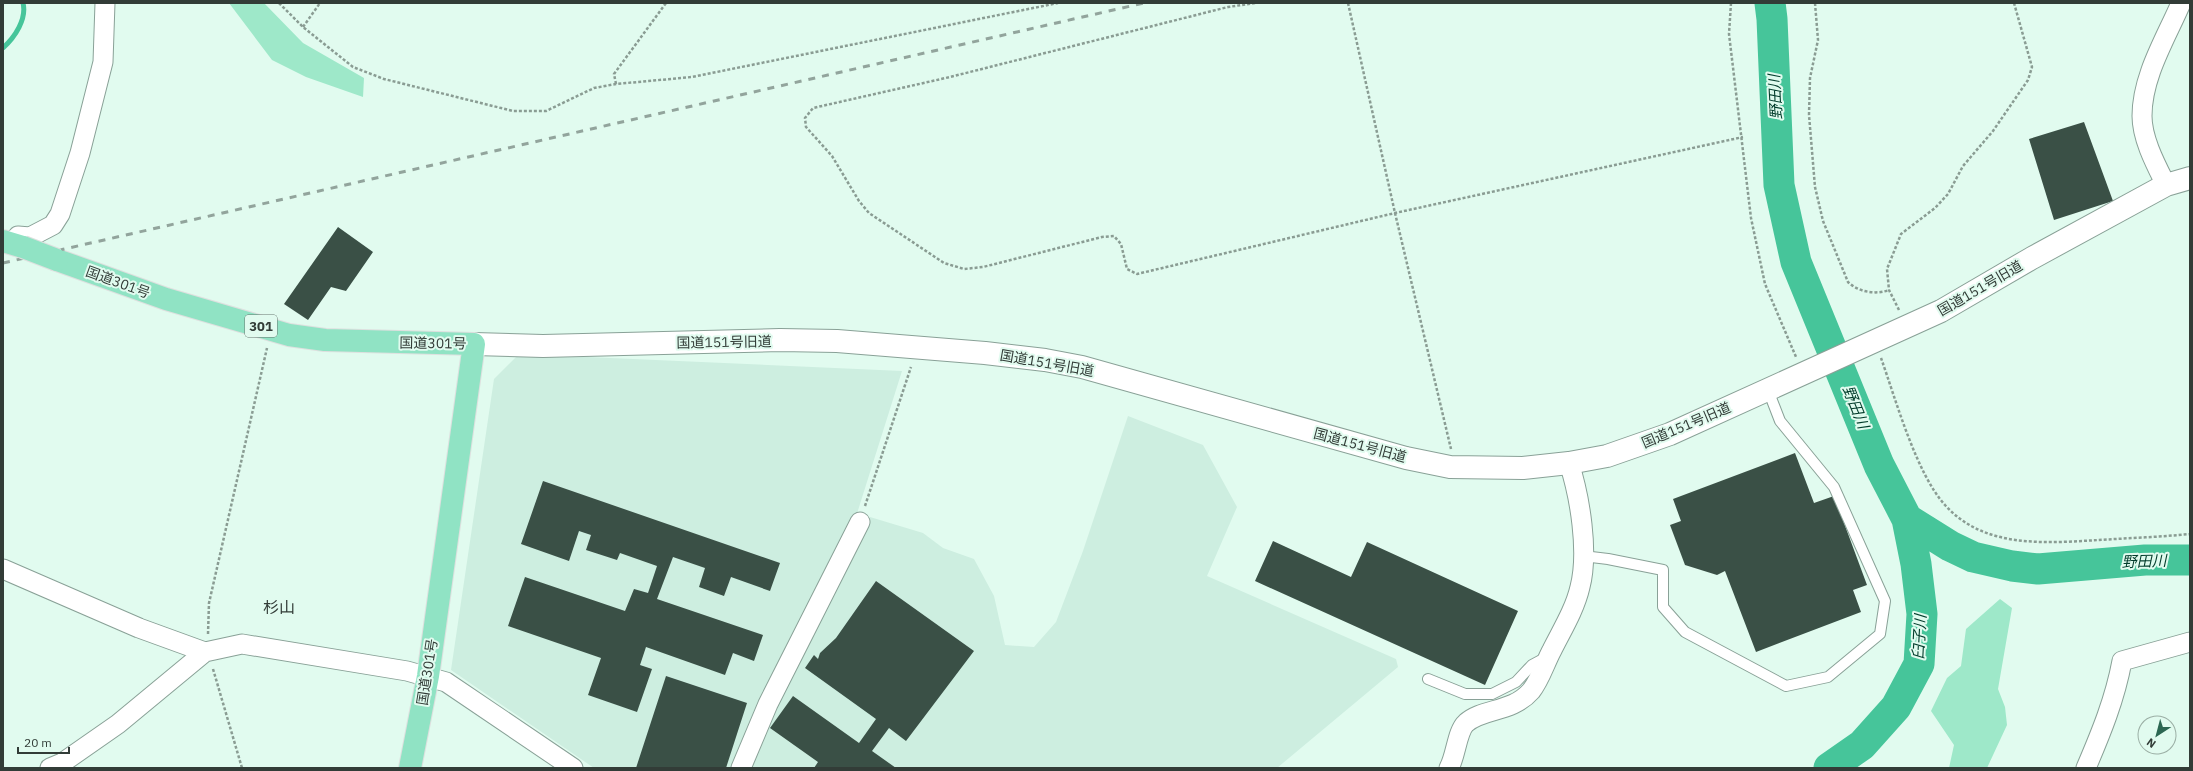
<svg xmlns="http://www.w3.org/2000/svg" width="2193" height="771" font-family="'IBM Plex Sans','Noto Sans JP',sans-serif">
  <rect width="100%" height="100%" fill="#e1fbef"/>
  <path fill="#cdeee0" d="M519 354 902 371 854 523 747 729 733 768H594L451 670 494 379Z
    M1128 416 1203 445 1237 507 1207 576 1396 659 1398 667 1277 768H748L775 695 870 517 923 533 943 548 974 559 994 596 1005 645 1034 647 1056 622 1083 551Z"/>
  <path fill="#9ee8c9" d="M229 3H264L303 43 364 78 363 97 306 77 272 60Z
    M2000 599 2012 608 1998 689 2005 707 2007 725 1987 768H1949L1954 745 1931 711 1947 678 1961 666 1966 629Z"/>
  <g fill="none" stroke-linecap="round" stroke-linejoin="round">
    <path stroke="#46c59a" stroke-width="5" d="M3 48C15 37 27 19 23 3"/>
    <path stroke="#46c59a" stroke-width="31" d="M1770 3 1772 19 1779 185 1796 262 1879 465 1907 519 1950 546 1973 557 2012 566 2038 569 2145 560H2190
      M1829 768 1862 745 1896 707 1919 664 1922 614 1916 564 1907 519"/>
  </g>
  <path fill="#3a5046" d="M2084 122 2113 201 2054 220 2029 139Z
    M338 227 373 252 346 291 331 287 308 320 284 304Z
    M1795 453 1814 503 1834 496 1867 585 1853 590 1861 612 1756 652 1725 571 1717 575 1685 565 1670 525 1681 521 1673 499Z
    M543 481 780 563 770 591 731 577 724 596 699 587 705 568 673 557 657 599 763 635 754 661 733 653 725 675 646 647 640 665 652 669 637 712 588 695 601 658 508 626 525 577 625 611 634 589 648 593 657 566 620 553 617 560 586 550 591 535 579 531 569 561 521 544Z
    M1273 541 1351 577 1367 542 1518 611 1485 685 1255 581Z
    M876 581 974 651 906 741 889 728 872 751 896 768H814L818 762 770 728 793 696 859 743 876 719 805 668 814 655 818 659 820 653 836 638Z
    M666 676 747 703 726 768H636Z"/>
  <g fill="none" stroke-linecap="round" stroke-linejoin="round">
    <defs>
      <path id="service" d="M1583 556 1608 559 1663 570V607L1685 632 1786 686 1828 677 1880 634 1885 601 1834 487 1780 421 1768 390
        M1428 679 1465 694H1492L1516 682 1532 665 1547 657"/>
      <path id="minor" d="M2166 185C2156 165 2142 139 2142 116 2142 76 2166 38 2181 3
        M12 244 18 236 30 237 53 225 60 214 80 153 103 62 105 3
        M3 569 139 628 205 652
        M50 768 62 763 118 724 205 652 242 644 407 671 446 682 573 768
        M741 768 768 704 860 522
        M1449 768C1456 756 1457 731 1466 723 1482 708 1512 713 1531 691 1540 680 1545 663 1552 650 1562 630 1575 609 1580 587 1589 552 1580 497 1569 463
        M2086 768C2101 733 2115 699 2122 661L2190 642"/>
      <path id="tertiary" d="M474 344 543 346 780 340 837 341 985 353 1045 360 1082 367 1406 458 1450 467 1523 468 1569 463 1607 456 1670 434 1941 311 2032 258 2166 185 2190 178"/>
      <path id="trunk" d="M3 241 23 247
        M57 260 166 299 289 335 325 340 474 344 428 676 410 768"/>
    </defs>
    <use href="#service" stroke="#89a197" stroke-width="12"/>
    <use href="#minor" stroke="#89a197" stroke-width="21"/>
    <use href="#tertiary" stroke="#89a197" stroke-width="24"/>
    <use href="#trunk" stroke="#dee0df" stroke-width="24"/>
    <path stroke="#8a9c93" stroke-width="2.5" stroke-dasharray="3 2" stroke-linecap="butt" d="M279 3 303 27 353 67 384 79 513 111H546L594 88 616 84 692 77 1058 3
      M1255 3 1228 7 950 77 813 108 805 118 806 127 832 156 859 201 869 213 944 263 964 269 983 267 1102 237 1114 236 1121 244 1127 269 1137 274 1395 213 1743 137
      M1348 3 1395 213 1451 449
      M1731 3 1729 34 1751 218 1765 284 1796 357
      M1815 3 1818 40 1810 78 1809 115 1815 187 1823 221 1848 282C1858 292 1876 295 1889 290
      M303 27 320 3
      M616 84 614 74 666 3
      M1899 310 1889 290 1887 269 1901 234 1935 208 1948 194 1963 166 1993 131 2028 80 2032 67 2014 3
      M1881 358C1896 400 1916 473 1945 505 1984 549 2046 543 2099 540 2129 538 2160 537 2190 534
      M865 506 911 367
      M208 634 209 603 267 348
      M213 669 242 768"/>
    <use href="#service" stroke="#fff" stroke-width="10"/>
    <use href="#minor" stroke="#fff" stroke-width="19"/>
    <use href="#tertiary" stroke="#fff" stroke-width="22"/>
    <use href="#trunk" stroke="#90e3c4" stroke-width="22"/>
    <path stroke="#92a49c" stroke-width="3" stroke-dasharray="7 7" stroke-linecap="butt" d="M3 263 1144 3"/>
    <defs>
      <path id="trunk-bridge" d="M23 247 57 260"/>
    </defs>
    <use href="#trunk-bridge" stroke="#dee0df" stroke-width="24" stroke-linecap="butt"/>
    <use href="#trunk-bridge" stroke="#90e3c4" stroke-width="22"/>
  </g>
  <g text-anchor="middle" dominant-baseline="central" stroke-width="4" stroke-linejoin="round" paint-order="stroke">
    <rect fill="#e1fbef" stroke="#66756e" stroke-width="1" x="245" y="315" width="32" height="22" rx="3"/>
    <g font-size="13" font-weight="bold" fill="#323c37">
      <text x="261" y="326">301</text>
    </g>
    <g font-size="14" fill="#323c37" stroke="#e1fbef">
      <text transform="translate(118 282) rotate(20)">国道301号</text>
      <text transform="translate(1980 288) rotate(-30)">国道151号旧道</text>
      <text transform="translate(724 342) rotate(-1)">国道151号旧道</text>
      <text transform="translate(433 343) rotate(1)">国道301号</text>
      <text transform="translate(1047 363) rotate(10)">国道151号旧道</text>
      <text transform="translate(1686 425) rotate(-23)">国道151号旧道</text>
      <text transform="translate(1360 445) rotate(15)">国道151号旧道</text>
      <text transform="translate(427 672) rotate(-81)">国道301号</text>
    </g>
    <g font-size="15" font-style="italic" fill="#023c2b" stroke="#e1fbef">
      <text transform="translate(1775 97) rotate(-93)">野田川</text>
      <text transform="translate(1856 407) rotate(68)">野田川</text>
      <text transform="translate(2144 561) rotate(-2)">野田川</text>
      <text transform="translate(1919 637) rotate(-87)">臼子川</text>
    </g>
    <g font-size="16" fill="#323c37" stroke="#e1fbef">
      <text x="279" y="607">杉山</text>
    </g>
  </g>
  <rect width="2193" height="771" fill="none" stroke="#323c37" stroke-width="8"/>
  <g transform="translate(2157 735) rotate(216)"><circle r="19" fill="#e1fbef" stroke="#9bafa5"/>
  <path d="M0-3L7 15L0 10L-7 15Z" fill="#2c6752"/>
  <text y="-6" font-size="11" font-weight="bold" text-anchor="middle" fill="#323c37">N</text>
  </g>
  <path d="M18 747v6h51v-6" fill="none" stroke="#323c37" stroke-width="2"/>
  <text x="24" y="747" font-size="12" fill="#323c37" stroke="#e1fbef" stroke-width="3" paint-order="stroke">20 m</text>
</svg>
